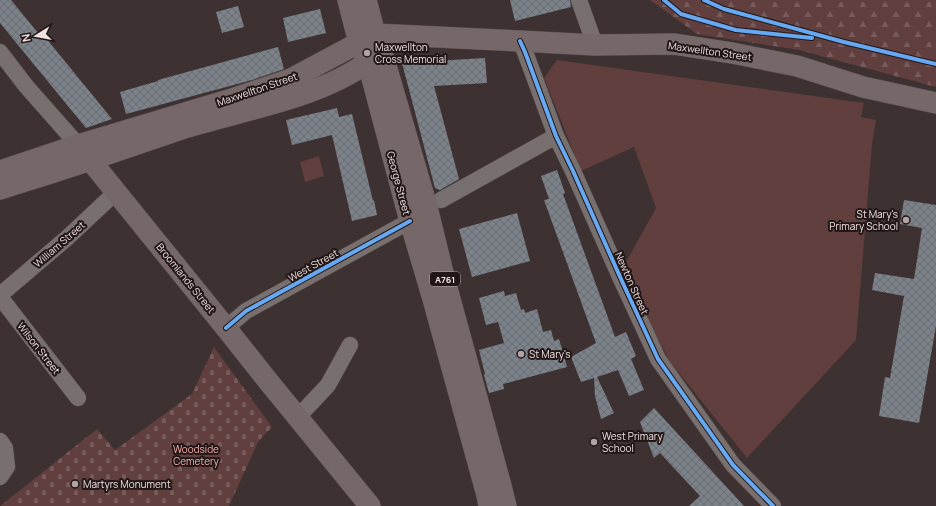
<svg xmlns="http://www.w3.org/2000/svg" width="936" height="506" font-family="Manrope,sans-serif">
  <defs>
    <pattern id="forest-firs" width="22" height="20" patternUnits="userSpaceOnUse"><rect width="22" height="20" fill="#603f3e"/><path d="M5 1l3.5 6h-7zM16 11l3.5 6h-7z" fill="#775a5a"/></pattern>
    <pattern id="cemetery-stones" width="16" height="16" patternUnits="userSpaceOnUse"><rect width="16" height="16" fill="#603f3e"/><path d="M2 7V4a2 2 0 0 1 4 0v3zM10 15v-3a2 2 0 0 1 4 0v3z" fill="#775a5a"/></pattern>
    <pattern id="building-cross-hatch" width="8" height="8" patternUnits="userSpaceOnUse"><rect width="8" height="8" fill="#7c8289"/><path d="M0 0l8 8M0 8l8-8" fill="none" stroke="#6a6c71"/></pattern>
  </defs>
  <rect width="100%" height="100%" fill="#3d3131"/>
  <path fill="url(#forest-firs)" d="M650 0H936V87L799 50 697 34Z"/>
  <path fill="url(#cemetery-stones)" d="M214 347 272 427 258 442 229 506H0L97 429 115 450 192 394Z"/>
  <path fill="#603f3e" d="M557 60 864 103 861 117 876 120 872 144 856 340 747 458 671 363 621 271 656 208 634 147 581 171 544 78Z
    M319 156 324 176 305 182 300 162Z"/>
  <path fill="url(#building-cross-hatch)" d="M0 0H11L43 39 45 37 112 119 86 128 0 23Z
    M510 0H570L571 7 515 21Z
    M238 6 244 27 222 33 216 12Z
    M320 9 326 33 288 42 283 18Z
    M278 47 284 69 252 80 126 114 120 92 158 81V80Z
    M485 58 487 83 434 86 459 179 440 190 435 188 402 63Z
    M337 108 339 117 352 114 373 201 374 200 377 215 352 221 332 135 292 145 286 120Z
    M557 170 565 193 563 194 615 337 626 332 636 356 631 359 644 390 629 396 618 370 597 377 614 413 601 419 595 396 594 378 581 382 571 357 596 343 544 200 549 199 541 176Z
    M904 200 936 205V326L919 423 879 416 885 377 890 378 904 296 872 290 875 273 914 279 922 228 900 224Z
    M517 213 530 261 472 277 459 229Z
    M504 291 505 296 516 293 521 310 524 309 525 313 537 309 543 332 551 330 554 341 559 339 567 367 503 384 504 389 489 393 484 375 485 374 479 350 504 343 498 322 486 325 479 298Z
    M654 408 744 506H689L700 496 660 453 654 458 640 422Z"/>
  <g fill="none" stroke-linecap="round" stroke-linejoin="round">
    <defs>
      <path id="minor" d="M579 0 595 45
        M520 41 525 52 556 136 573 171 621 279 658 359 733 465 773 506
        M0 52 26 86 78 145
        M441 200 556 136
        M0 295 67 238 116 192
        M0 297 78 398
        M226 328 246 311 410 221
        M298 417 328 385 350 345
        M0 441 5 448 7 467 0 477"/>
      <path id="major" d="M348 0 359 43 368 63 410 221 433 299 487 495 489 506
        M366 0 375 34 382 52 427 207 445 281 501 486 506 506
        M78 145 226 328 268 381 370 506
        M0 171 78 145 235 98 291 79 375 34 520 41 595 45 674 44 732 53 797 66 863 87 936 103
        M0 189C31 179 62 170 93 159 123 149 154 138 184 128 249 108 325 98 379 54"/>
    </defs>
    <use href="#minor" stroke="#594e4e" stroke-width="17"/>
    <use href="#major" stroke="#594e4e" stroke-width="22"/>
    <use href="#minor" stroke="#786f6f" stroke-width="16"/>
    <use href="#major" stroke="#766768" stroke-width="21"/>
    <defs>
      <path id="cycleway" d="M664 0 681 14 736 30 812 38
        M704 0 724 9 844 42 936 64
        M520 41 525 52 556 136 573 171 621 279 658 359 733 465 773 506
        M226 328 246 311 410 221"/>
    </defs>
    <use href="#cycleway" stroke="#221717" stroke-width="6"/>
    <use href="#cycleway" stroke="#66a8f1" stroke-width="4"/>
  </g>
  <g fill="#b2a4a3" stroke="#221717" stroke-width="1.5">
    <circle cx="367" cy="53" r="4"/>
    <circle cx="906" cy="220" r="4"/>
    <circle cx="521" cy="354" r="4"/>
    <circle cx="594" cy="442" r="4"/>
    <circle cx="75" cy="484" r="4"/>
  </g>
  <g text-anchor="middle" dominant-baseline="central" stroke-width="4" stroke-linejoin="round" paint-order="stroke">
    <rect fill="#221717" stroke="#b3a5a4" stroke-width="1" x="430" y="272" width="30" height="14" rx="3"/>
    <g font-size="9" font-weight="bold" fill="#f1e2e1">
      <text x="445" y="279">A761</text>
    </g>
    <g font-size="10" fill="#f1e2e1" stroke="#221717" text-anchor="start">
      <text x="375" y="47">Maxwellton<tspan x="375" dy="12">Cross Memorial</tspan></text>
      <text x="898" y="214" text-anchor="end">St Mary's<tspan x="898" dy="12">Primary School</tspan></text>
      <text x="529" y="354">St Mary's</text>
      <text x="602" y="436">West Primary<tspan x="602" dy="12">School</tspan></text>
      <text x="83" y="484">Martyrs Monument</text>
    </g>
    <g font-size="10" fill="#f1e2e1" stroke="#221717">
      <text transform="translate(710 51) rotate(8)">Maxwellton Street</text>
      <text transform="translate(257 89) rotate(-19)">Maxwellton Street</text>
      <text transform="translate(399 183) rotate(75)">George Street</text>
      <text transform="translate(59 244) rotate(-41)">William Street</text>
      <text transform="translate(313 265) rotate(-29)">West Street</text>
      <text transform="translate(186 278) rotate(51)">Broomlands Street</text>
      <text transform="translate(632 283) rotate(66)">Newton Street</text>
      <text transform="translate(39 348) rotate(52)">Wilson Street</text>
    </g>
    <g font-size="10" fill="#fbb0af" stroke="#221717">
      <text x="196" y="449">Woodside<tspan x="196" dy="12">Cemetery</tspan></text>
    </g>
  </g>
  <g transform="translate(36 36) rotate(259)" stroke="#221717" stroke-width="3" paint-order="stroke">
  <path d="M0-3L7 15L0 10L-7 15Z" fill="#f1e2e1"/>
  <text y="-6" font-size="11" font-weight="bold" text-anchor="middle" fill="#f1e2e1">N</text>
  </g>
</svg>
